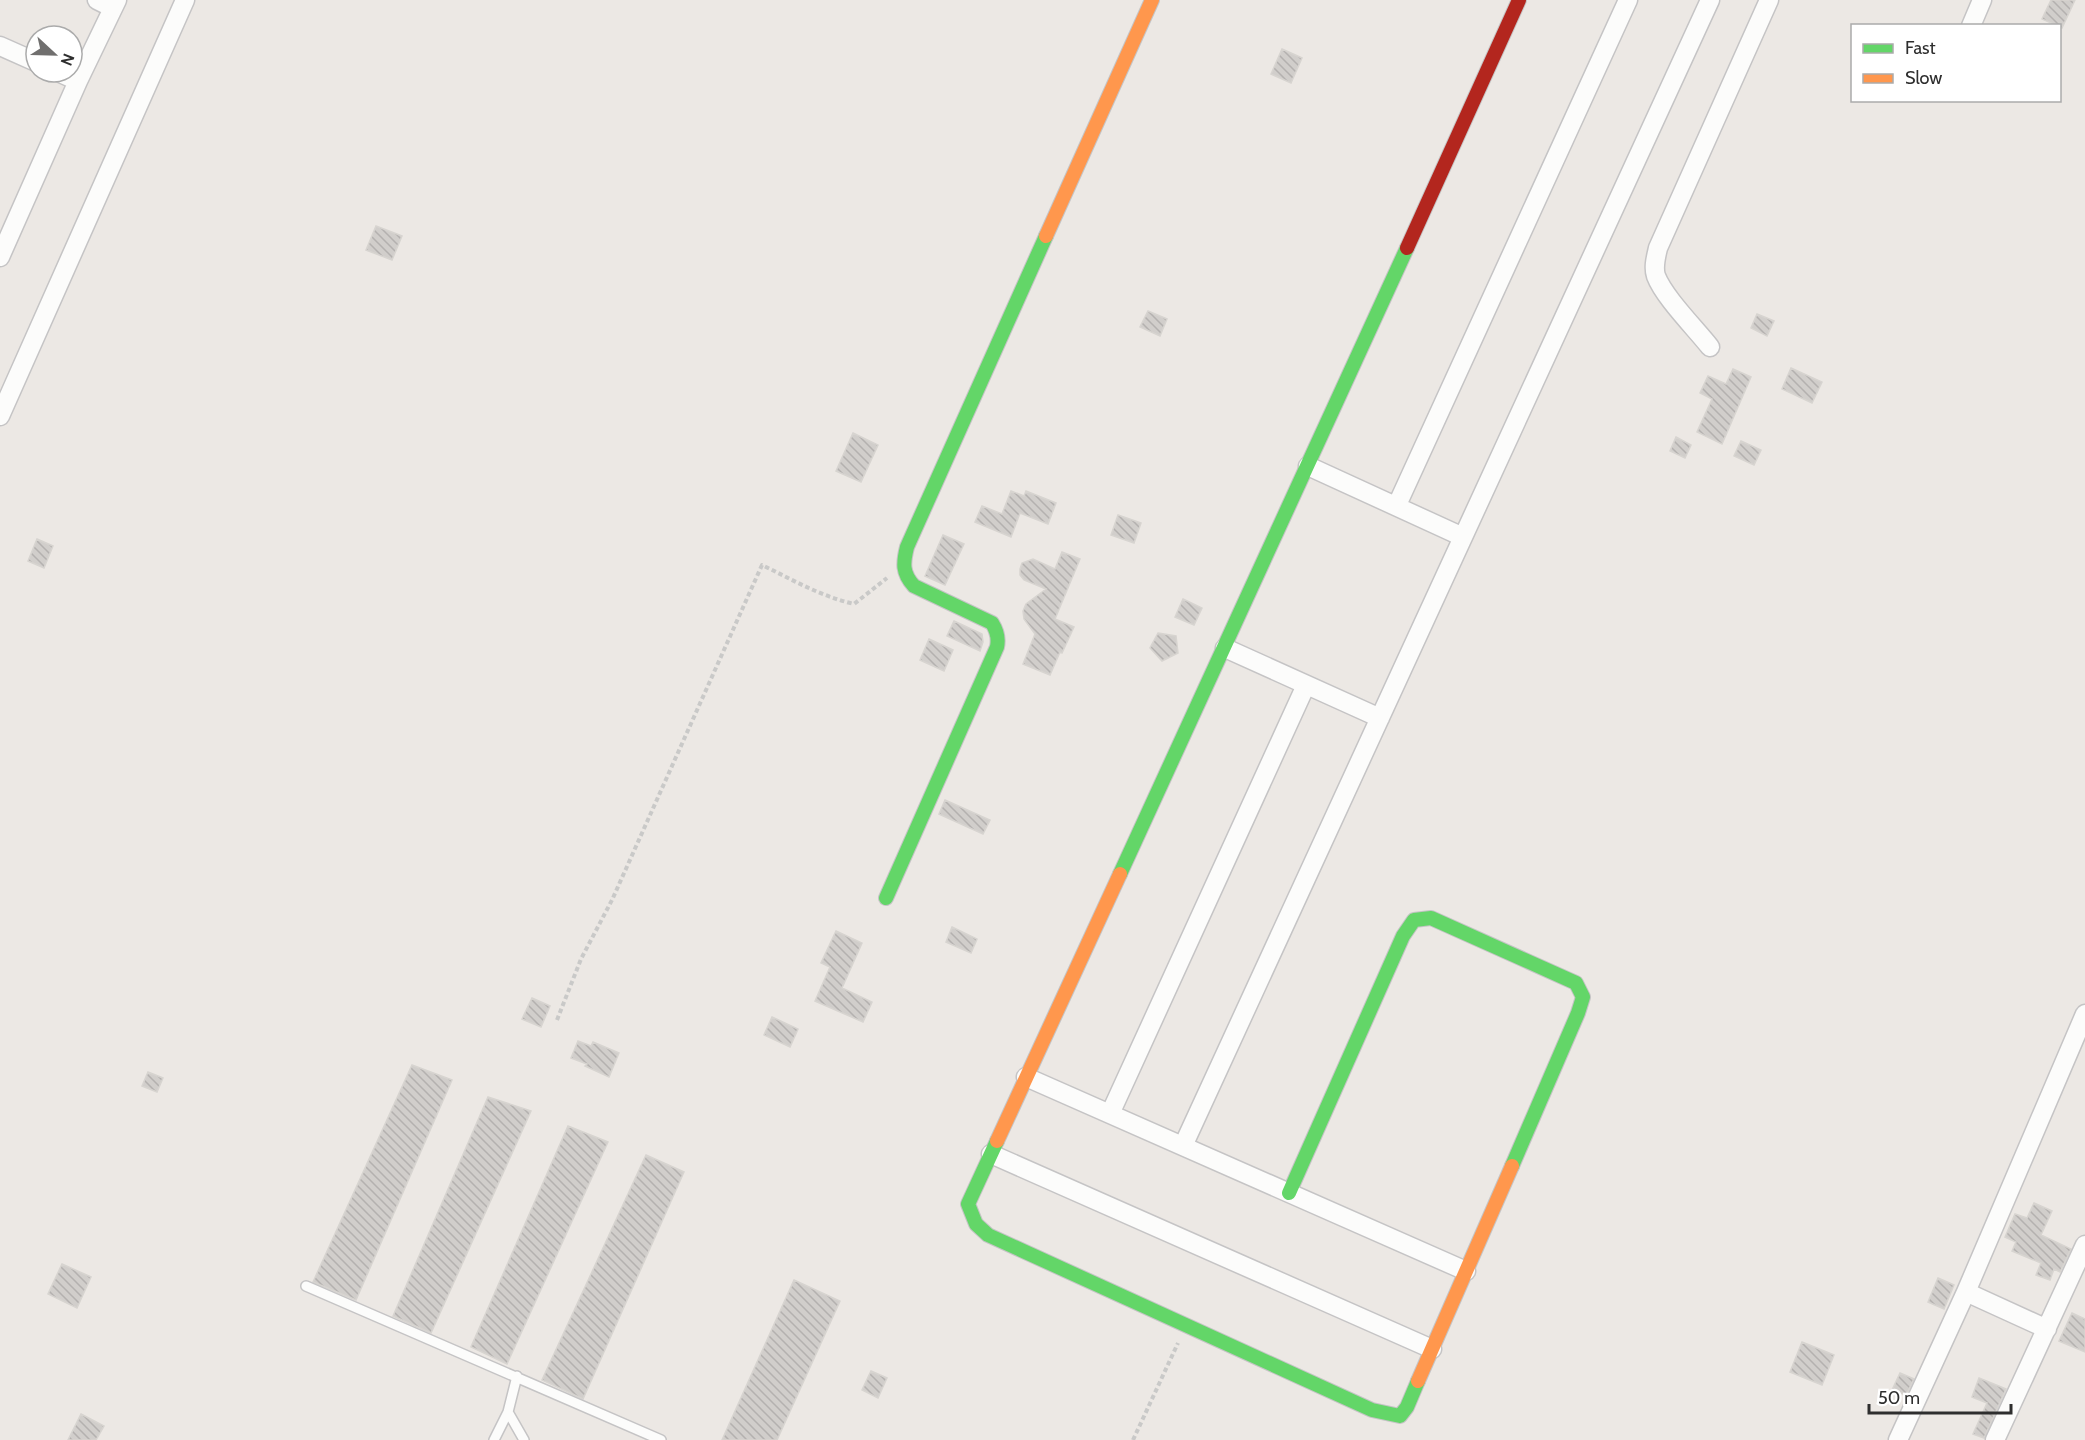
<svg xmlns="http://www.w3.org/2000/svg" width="2085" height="1440" font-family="Cabin,sans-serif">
  <defs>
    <pattern id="building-back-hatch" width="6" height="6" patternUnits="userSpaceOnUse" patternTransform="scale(1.5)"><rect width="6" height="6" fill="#d1cecb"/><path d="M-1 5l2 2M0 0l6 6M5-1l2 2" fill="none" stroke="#b4b1af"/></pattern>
  </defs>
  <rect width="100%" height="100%" fill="#ece8e4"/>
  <path fill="url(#building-back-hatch)" stroke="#d7d4d0" stroke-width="1.5" d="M2051 0H2075L2062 28 2042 19Z
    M1282 49 1302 58 1291 83 1271 74Z
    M376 226 402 236 392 260 366 250Z
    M1148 311 1167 319 1160 336 1140 327Z
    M1757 314 1774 321 1767 336 1751 328Z
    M1791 368 1822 382 1812 403 1782 389Z
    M1733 369 1751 377 1722 444 1697 432 1712 399 1700 393 1708 376 1726 384Z
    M853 433 878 445 861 482 836 471Z
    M1676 437 1691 445 1685 458 1670 451Z
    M1741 441 1761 450 1754 465 1734 456Z
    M1011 491 1024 496 1026 491 1056 503 1048 524 1020 513 1011 537 975 522 982 506 1002 514Z
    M1118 515 1141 523 1134 543 1111 535Z
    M943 535 964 544 945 585 925 576Z
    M37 539 53 546 44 568 28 561Z
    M1062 552 1080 559 1055 619 1074 627 1062 653 1060 652 1050 675 1023 664 1035 634 1024 619 1023 611 1026 604 1046 589 1024 580 1020 575V569L1022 563 1033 559 1055 569Z
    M1183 599 1202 608 1194 625 1175 617Z
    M954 621 982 634 983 642 980 651 947 636Z
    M1158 633 1176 636 1178 653 1162 661 1150 648Z
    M929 639 953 650 944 671 920 660Z
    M945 800 990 820 983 834 939 814Z
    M952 927 977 939 971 953 946 942Z
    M836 931 862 943 842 988 872 1002 863 1022 815 1001 830 967 821 963Z
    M532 998 550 1006 541 1027 522 1019Z
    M772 1017 798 1029 790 1047 764 1035Z
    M578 1041 591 1046 593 1042 619 1053 609 1077 585 1066 587 1064 571 1058Z
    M412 1065 452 1080 356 1300 313 1282Z
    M148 1072 163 1078 157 1092 142 1086Z
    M488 1097 531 1111 431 1333 393 1316Z
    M568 1126 608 1142 507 1364 471 1347Z
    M646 1155 684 1172 583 1399 542 1380Z
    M2034 1203 2052 1211 2041 1235 2071 1249 2060 1272 2054 1269 2050 1280 2036 1275 2041 1263 2012 1251 2016 1242 2005 1237 2015 1214 2027 1218Z
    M62 1264 91 1277 77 1308 48 1294Z
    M1938 1278 1954 1285 1944 1309 1928 1302Z
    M794 1280 840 1301 777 1440H722Z
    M2072 1313 2085 1319V1352L2059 1341Z
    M1802 1342 1834 1355 1822 1385 1790 1372Z
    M871 1371 887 1378 878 1398 862 1390Z
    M1900 1373 1914 1379 1906 1395 1892 1390Z
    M1979 1378 2006 1389 1984 1438 1973 1434 1987 1403 1972 1397Z
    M81 1414 104 1426 96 1440H68Z"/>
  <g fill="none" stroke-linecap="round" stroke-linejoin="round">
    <defs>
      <path id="lane" d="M306 1286 661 1440
        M517 1376 508 1412 524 1440
        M494 1440 508 1412"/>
      <path id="street" d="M97 0 113 8
        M1971 26 1982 0
        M0 46 36 62
        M58 72 78 81
        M0 257 78 81 117 0
        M1710 347C1695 328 1664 297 1656 276 1653 267 1656 257 1658 248L1769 0
        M0 416 185 0
        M1308 466 1463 537
        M1397 505 1628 0
        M1225 648 1380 718
        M1026 1077 1466 1271
        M1110 1114 1306 685
        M1183 1146 1710 0
        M991 1154 1432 1349
        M1966 1292 2047 1329
        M1898 1440 1966 1292 2085 1014
        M1995 1440 2085 1245"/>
      <path id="fast" d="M1120 874 1407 248
        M886 898 997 647C999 638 997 631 992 623L914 586C902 573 903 563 907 547L1046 236
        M997 1141 968 1204 976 1224 988 1235 1372 1410 1400 1416 1407 1407 1418 1381
        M1289 1193 1403 936 1414 920 1431 918 1576 983 1583 997 1578 1013 1512 1166"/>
      <path id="slow" d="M1046 236 1152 0
        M997 1141 1120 874
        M1418 1381 1512 1166"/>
      <path id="jam" d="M1407 248 1519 0"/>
    </defs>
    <use href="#lane" stroke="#c5c4c5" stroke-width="12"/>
    <use href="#street" stroke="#c5c4c5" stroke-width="21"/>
    <use href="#fast" stroke="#c5c4c5" stroke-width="16"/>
    <use href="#slow" stroke="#c5c4c5" stroke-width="16"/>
    <use href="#jam" stroke="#c5c4c5" stroke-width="16"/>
    <path stroke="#c9c9c8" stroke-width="4" stroke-dasharray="4.5 3" stroke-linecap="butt" d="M557 1020 581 959 612 900 762 565C793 580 820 596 854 604L887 578
      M1133 1440 1178 1343"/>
    <use href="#lane" stroke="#fcfcfb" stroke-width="9"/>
    <use href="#street" stroke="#fcfcfb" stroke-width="18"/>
    <use href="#fast" stroke="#63d668" stroke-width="14"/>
    <use href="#slow" stroke="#ff974d" stroke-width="14"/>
    <use href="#jam" stroke="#b3261e" stroke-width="14"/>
  </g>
  <rect x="1851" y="24" width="210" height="78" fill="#ffffff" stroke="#ababab" stroke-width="1.5"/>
  <rect x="1863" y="44" width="30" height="9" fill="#63d668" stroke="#ababab" stroke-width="1.5"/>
  <text x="1905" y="54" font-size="18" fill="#2e2e2e">Fast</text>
  <rect x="1863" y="74" width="30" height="9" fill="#ff974d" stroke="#ababab" stroke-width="1.5"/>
  <text x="1905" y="84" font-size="18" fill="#2e2e2e">Slow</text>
  <g transform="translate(54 54) rotate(112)"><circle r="28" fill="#ffffff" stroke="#ababab" stroke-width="1.5"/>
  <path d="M0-4.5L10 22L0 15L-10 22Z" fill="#706f6e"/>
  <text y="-9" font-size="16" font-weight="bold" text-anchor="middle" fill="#2e2e2e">N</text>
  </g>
  <path d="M1869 1404v9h142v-9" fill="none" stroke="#2e2e2e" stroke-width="3"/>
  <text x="1878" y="1404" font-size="18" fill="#2e2e2e" stroke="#ffffff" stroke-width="4.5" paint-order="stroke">50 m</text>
</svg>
